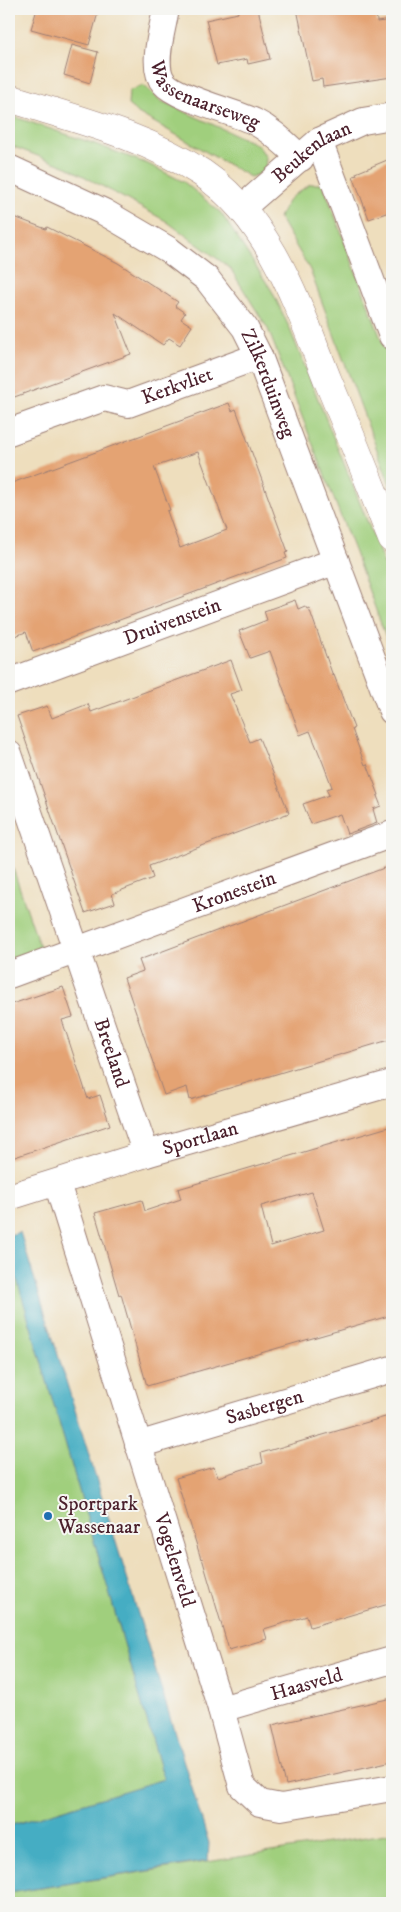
<svg xmlns="http://www.w3.org/2000/svg" width="401" height="1912" font-family="'IM FELL DW Pica',serif">
  <rect width="100%" height="100%" fill="#f6f6f2"/>
  <filter id="ink" filterUnits="userSpaceOnUse"><feTurbulence type="fractalNoise" baseFrequency=".02" numOctaves="2"/><feDisplacementMap in="SourceGraphic" scale="10" xChannelSelector="R" yChannelSelector="G"/><feConvolveMatrix kernelMatrix="1 2 1 2 8 2 1 2 1" color-interpolation-filters="sRGB"/></filter>
  <filter id="wash" filterUnits="userSpaceOnUse"><feTurbulence type="fractalNoise" baseFrequency=".0096" numOctaves="4" result="noise"/><feDisplacementMap in="SourceGraphic" scale="20" xChannelSelector="R" yChannelSelector="G"/><feGaussianBlur stdDeviation="1.12" result="paint"/><feColorMatrix in="noise" values="0 0 0 0 0 0 0 0 0 0 0 0 0 0 0 0 0 1.4 0 .05"/><feComposite in="paint" operator="in"/></filter>
  <g filter="url(#wash)">
    <rect width="100%" height="100%" fill="#eedebd"/>
    <path fill="#a0cf7d" stroke="#757754" d="M143 85 161 101 258 145 266 157 265 172 250 177 138 113 128 105 129 91Z
      M9 115 95 144 148 164 184 182 221 213 272 291 289 327 378 548 392 586V654L355 553 268 329 230 268 166 221 67 167 9 145Z
      M310 184H323L392 368V490L310 270 279 217 290 198Z
      M9 857 41 950 9 960Z
      M9 1252 164 1779 9 1826Z
      M392 1833V1903H9V1893Z"/>
    <path fill="#44adc3" stroke="#476677" d="M20 1232 209 1843 208 1861 9 1893V1826L164 1779 9 1252V1235Z"/>
    <g id="blocks">
      <path fill="#e4a373" fill-rule="evenodd" d="M37 9H99L89 45 31 29Z
        M237 9H258L270 59 248 64 247 59 217 65 206 20 238 13Z
        M297 9H376L377 22 392 20V77L323 87 322 79 312 81Z
        M72 45 98 52 90 83 64 75Z
        M392 158V211L369 219 353 176 357 175 356 173Z
        M9 215 46 229 47 227 118 263 178 302 175 306 185 313 181 319 192 326 180 345 169 338 163 345 115 313 131 354 9 399Z
        M229 403 232 411 236 409 288 552 285 553 287 558 33 652 26 632 9 638V484ZM198 452 227 530 180 548 167 511 170 510 154 467Z
        M295 600 298 609 305 606 307 609 309 608 333 676 334 675 354 728 352 729 365 765 367 764 379 795 377 796 381 806 373 809 377 823 347 834 340 814 311 824 303 804 329 795 326 789 332 787 323 763 310 731 300 735 270 651 250 658 239 631 267 620 264 611Z
        M231 660 242 690 230 694 250 742 259 738 289 813 149 866 153 878 112 894 115 903 85 913 17 716 47 706 52 718 88 704 91 712Z
        M392 865V1039L190 1100 187 1087 164 1095 124 978 143 971 139 960Z
        M63 987 73 1017 62 1020 88 1099 100 1095 110 1125 9 1159V1005Z
        M392 1126V1315L147 1386 121 1294 119 1295 95 1213 142 1200 145 1211 181 1199 178 1189ZM312 1192 324 1230 271 1246 261 1206Z
        M392 1415V1603L310 1627 307 1616 264 1629 267 1639 229 1650 202 1558 201 1559 176 1478 214 1467 218 1477 263 1463 261 1453Z
        M392 1698V1761L286 1785 272 1725Z"/>
    </g>
  </g>
  <g filter="url(#ink)">
    <use href="#blocks" fill-opacity="0" stroke="#9c7e74" stroke-width="1"/>
    <g fill="none" stroke-linecap="round" stroke-linejoin="round">
      <defs>
        <g id="minor">
          <path id="s1" d="M166 9C163 28 150 67 164 83 176 98 235 112 255 122 273 131 286 145 301 158"/>
          <path d="M319 141 392 336"/>
          <path id="s2" d="M9 168 104 212 169 250 207 279 245 328 259 356 392 711"/>
          <path id="s3" d="M242 208 319 141 363 121 392 116"/>
          <path id="s4" d="M9 432 104 398 128 404 259 356"/>
          <path id="s5" d="M9 682 336 561"/>
          <path id="s6" d="M9 754 146 1154"/>
          <path id="s7" d="M9 975 392 834"/>
          <path id="s8" d="M57 1183 221 1709 242 1786 260 1803 281 1807 392 1788"/>
          <path id="s9" d="M9 1197 146 1154 392 1083"/>
          <path id="s10" d="M138 1445 392 1369"/>
          <path id="s11" d="M221 1709 392 1660"/>
        </g>
        <path id="tertiary" d="M9 98C75 119 144 135 202 173 271 219 299 308 328 381 350 433 371 486 392 539"/>
      </defs>
      <use href="#minor" stroke="#9c7e74" stroke-width="28"/>
      <use href="#tertiary" stroke="#9c7e74" stroke-width="29"/>
      <use href="#minor" stroke="#fff" stroke-width="26"/>
      <use href="#tertiary" stroke="#fff" stroke-width="28"/>
    </g>
  </g>
  <circle fill="#1f6fb2" stroke="#f6f6f2" stroke-width="2" cx="48" cy="1516" r="5"/>
  <g text-anchor="middle" dominant-baseline="central" stroke-width="4" stroke-linejoin="round" paint-order="stroke">
    <g font-size="20" fill="#4a1f2b" stroke="#f6f6f2">
      <text stroke="none"><textPath href="#s1" startOffset="116">Wassenaarseweg</textPath></text>
      <text stroke="none"><textPath href="#s3" startOffset="90">Beukenlaan</textPath></text>
      <text stroke="none"><textPath href="#s2" startOffset="350">Zilkerduinweg</textPath></text>
      <text stroke="none"><textPath href="#s4" startOffset="178">Kerkvliet</textPath></text>
      <text stroke="none"><textPath href="#s5" startOffset="174">Druivenstein</textPath></text>
      <text stroke="none"><textPath href="#s7" startOffset="240">Kronestein</textPath></text>
      <text stroke="none"><textPath href="#s6" startOffset="316">Breeland</textPath></text>
      <text stroke="none"><textPath href="#s9" startOffset="200">Sportlaan</textPath></text>
      <text stroke="none"><textPath href="#s10" startOffset="132">Sasbergen</textPath></text>
      <text stroke="none"><textPath href="#s8" startOffset="395">Vogelenveld</textPath></text>
      <text stroke="none"><textPath href="#s11" startOffset="89">Haasveld</textPath></text>
    </g>
    <g font-size="20" fill="#4a1f2b" stroke="#f6f6f2" text-anchor="start">
      <text x="58" y="1504">Sportpark<tspan x="58" dy="23">Wassenaar</tspan></text>
    </g>
  </g>
  <rect width="401" height="1912" fill="none" stroke="#f6f6f2" stroke-width="30"/>
</svg>
